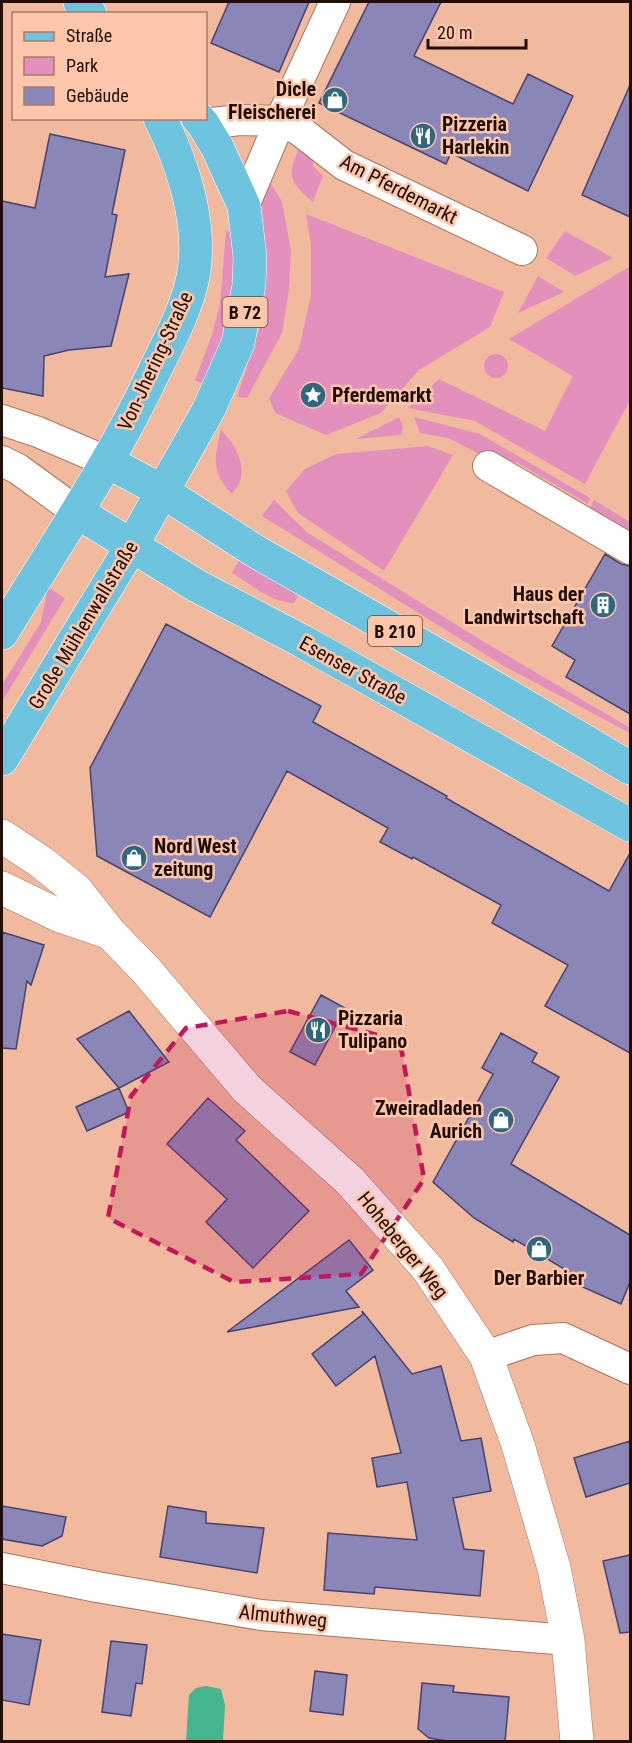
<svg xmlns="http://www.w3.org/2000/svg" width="632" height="1743" font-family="'Roboto Condensed',sans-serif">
  <rect width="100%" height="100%" fill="#f1ba9e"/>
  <path fill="#e391bc" d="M302 140 313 147V166L323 176 313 202C283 178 290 172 302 140Z
    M269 180 282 202 291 250 289 290 282 333 247 398 237 397 261 323 266 270 261 204Z
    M306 214 504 292 490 327 419 370 381 413 326 435 275 413 269 398 299 349 311 295V245Z
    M226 231 232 232C235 271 235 314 219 351 215 362 208 373 203 384L195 380 212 335 220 304Z
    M565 231 613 258 575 276 546 258Z
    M629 267 630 268V400L585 484 475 421 408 408 439 379 545 431 573 376 509 339Z
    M538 276 564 292 518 313Z
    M484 366a12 12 0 1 1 24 0a12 12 0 1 1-24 0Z
    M399 417 403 426 401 435 356 439Z
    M414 417 480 434 590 498 588 504 516 462 511 470 448 438 420 433Z
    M221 430C233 442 244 459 241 477 241 483 235 489 232 494 211 472 214 459 221 430Z
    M428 446 453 455 384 571 298 513 286 491 305 469 336 454Z
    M274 500 308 533 481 640 630 728V733L504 666 262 516Z
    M594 500 630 522V536L587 515Z
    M240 559 297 595V598L294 603C271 602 251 585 232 573Z
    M48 587 65 598 2 702V685L41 622Z"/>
  <path fill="#43b58f" d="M206 1686 221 1689 225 1705 223 1741H186L189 1695 196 1688Z"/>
  <path fill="#8a86b8" stroke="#46426e" stroke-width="1.5" d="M229 2H309L279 72 211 43Z
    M369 2H441L414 56 513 104 528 74 573 96 528 191 451 153 446 164 319 103Z
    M630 85V217L582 195Z
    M50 134 125 150 112 214 117 215 105 277 129 274 111 346 69 350 44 356 43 396 2 388V201L35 208Z
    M605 554 621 564 630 566V714L566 677 575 660 552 646Z
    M166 624 321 706 313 722 447 796 446 798 609 891 630 853V1053L545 1006 568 965 492 923 501 905 413 857 412 859 380 842 388 828 287 771 210 917 97 856 90 768Z
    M2 932 44 945 31 985 27 981 16 1049 2 1048Z
    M321 995 345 1008 315 1065 290 1052Z
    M129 1011 169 1062 119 1088 77 1039Z
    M501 1033 537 1053 532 1062 559 1077 511 1164 630 1235V1282L621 1304 578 1285 581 1279 514 1239 513 1242 474 1218 433 1182 493 1074 482 1068Z
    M119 1088 129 1112 87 1131 76 1107Z
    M208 1098 245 1131 236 1140 309 1211 253 1268 206 1222 227 1199 167 1144Z
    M349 1240 373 1270 346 1291 359 1307 227 1332Z
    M362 1311 412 1374 441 1366 461 1441 481 1438 491 1491 453 1498 464 1549 484 1551 480 1596 375 1587 374 1594 324 1590 328 1533 417 1540 407 1482 377 1487 372 1458 401 1453 375 1356 336 1386 312 1354 363 1314Z
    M630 1441V1483L586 1497 574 1458Z
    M2 1506 66 1517 62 1536 42 1546 2 1539Z
    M168 1506 206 1512V1523L264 1528 257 1573 160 1557Z
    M630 1555V1632L620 1633 603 1561Z
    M2 1634 41 1640 29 1705 2 1700Z
    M111 1641 147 1645 142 1684 136 1683 131 1716 102 1712Z
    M315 1671 347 1675 343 1715 310 1711Z
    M422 1683 454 1686 453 1692 509 1697 505 1742H454L429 1738 418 1729Z"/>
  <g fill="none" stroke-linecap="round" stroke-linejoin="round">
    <defs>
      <path id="street" d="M203 124 240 120 280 121 299 130 344 165 522 250
        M244 206 280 121 335 2
        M2 420 38 432 108 462
        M2 461 18 469 77 512
        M488 466 630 549
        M486 1356 533 1340 563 1338 630 1369
        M2 1568 97 1587 261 1615 568 1640"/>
      <path id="secondary" d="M2 836 41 862 76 890 110 933 145 969 247 1089 350 1181 428 1269 486 1356 518 1445 554 1568 568 1640 577 1742
        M2 888 60 916 110 933"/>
      <path id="primary" d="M80 2 90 14
        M108 462 162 491 255 551 485 682 630 768
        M77 512 197 586 302 641 630 825
        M2 633C54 547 110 465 153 374 168 343 186 311 193 277 203 225 183 164 160 118
        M2 759 131 547 209 409 238 343 249 285 250 257 244 206 217 147 203 124 198 118"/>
    </defs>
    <use href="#street" stroke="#a9765d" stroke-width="32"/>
    <use href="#secondary" stroke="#a9765d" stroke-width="34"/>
    <use href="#primary" stroke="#fff" stroke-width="34"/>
    <use href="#street" stroke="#fff" stroke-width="30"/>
    <use href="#secondary" stroke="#fff" stroke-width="33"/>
    <use href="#primary" stroke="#6ec4df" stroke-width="33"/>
  </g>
  <path fill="#c2185b" fill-opacity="0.2" stroke="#c2185b" stroke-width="4.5" stroke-dasharray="12 8" stroke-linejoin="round" d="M288 1011 400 1041 424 1179 361 1274 234 1282 108 1218 131 1096 186 1028Z"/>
  <defs>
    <symbol id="shop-disc" viewBox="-11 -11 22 22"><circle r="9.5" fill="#2d6880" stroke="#fec6ab"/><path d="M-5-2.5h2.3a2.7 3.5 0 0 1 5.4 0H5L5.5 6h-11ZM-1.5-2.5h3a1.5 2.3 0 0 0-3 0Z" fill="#fff"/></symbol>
    <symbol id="restaurant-disc" viewBox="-11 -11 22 22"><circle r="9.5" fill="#2d6880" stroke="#fec6ab"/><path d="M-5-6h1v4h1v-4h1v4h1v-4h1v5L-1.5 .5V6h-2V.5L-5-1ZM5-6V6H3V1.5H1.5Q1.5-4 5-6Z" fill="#fff"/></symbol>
    <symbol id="sight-disc" viewBox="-11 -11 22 22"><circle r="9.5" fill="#2d6880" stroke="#fec6ab"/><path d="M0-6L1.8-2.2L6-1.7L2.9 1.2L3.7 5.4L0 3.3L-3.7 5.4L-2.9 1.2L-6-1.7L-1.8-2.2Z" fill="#fff"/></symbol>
    <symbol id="building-disc" viewBox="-11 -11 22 22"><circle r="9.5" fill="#2d6880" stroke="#fec6ab"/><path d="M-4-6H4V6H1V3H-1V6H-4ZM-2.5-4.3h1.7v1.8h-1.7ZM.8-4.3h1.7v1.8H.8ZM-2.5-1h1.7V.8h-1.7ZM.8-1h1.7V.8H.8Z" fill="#fff"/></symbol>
  </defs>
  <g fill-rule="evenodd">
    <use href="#shop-disc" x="320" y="85" width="30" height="30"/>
    <use href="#restaurant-disc" x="408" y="121" width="30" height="30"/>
    <use href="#sight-disc" x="298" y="380" width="30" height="30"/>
    <use href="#building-disc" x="588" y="590" width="30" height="30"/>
    <use href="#shop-disc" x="119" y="843" width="30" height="30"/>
    <use href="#restaurant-disc" x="303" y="1015" width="30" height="30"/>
    <use href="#shop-disc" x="486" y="1105" width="30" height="30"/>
    <use href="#shop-disc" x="524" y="1234" width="30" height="30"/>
  </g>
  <g text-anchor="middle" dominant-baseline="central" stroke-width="5" stroke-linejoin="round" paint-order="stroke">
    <g fill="#fec6ab" stroke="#634537" stroke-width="1.5">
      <rect x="222.5" y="297" width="45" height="30" rx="4.5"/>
      <rect x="368" y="616" width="54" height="30" rx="4.5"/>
    </g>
    <g font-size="18" font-weight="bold" fill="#210e05">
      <text x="245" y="312">B 72</text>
      <text x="395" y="631">B 210</text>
    </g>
    <g font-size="20" font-weight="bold" fill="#210e05" stroke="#fec6ab" text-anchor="start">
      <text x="316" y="89" text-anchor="end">Dicle<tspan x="316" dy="23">Fleischerei</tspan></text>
      <text x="442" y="124">Pizzeria<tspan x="442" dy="23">Harlekin</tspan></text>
      <text x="332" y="395">Pferdemarkt</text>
      <text x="584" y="594" text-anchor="end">Haus der<tspan x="584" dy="23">Landwirtschaft</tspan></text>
      <text x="154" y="846">Nord West<tspan x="154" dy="23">zeitung</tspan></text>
      <text x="338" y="1018">Pizzaria<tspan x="338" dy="23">Tulipano</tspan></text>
      <text x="482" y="1108" text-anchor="end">Zweiradladen<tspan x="482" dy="23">Aurich</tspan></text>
      <text x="539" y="1278" text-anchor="middle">Der Barbier</text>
    </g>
    <g font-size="20" fill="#210e05" stroke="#fec6ab">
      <text transform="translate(399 189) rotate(27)">Am Pferdemarkt</text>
      <text transform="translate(155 361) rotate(-65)">Von-Jhering-Straße</text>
      <text transform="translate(83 625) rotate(-59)">Große Mühlenwallstraße</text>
      <text transform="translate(353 670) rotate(29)">Esenser Straße</text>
      <text transform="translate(403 1245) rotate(51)">Hoheberger Weg</text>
      <text transform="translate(283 1616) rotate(6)">Almuthweg</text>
    </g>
  </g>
  <rect width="632" height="1743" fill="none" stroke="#210e05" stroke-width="6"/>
  <rect x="12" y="12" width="195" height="108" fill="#fec6ab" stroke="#a67c69" stroke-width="1.5"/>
  <rect x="24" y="32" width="30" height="9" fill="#6ec4df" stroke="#a67c69" stroke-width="1.5"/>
  <text x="66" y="42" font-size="18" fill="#210e05">Straße</text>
  <rect x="24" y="57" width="30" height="18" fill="#e391bc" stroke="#a67c69" stroke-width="1.5"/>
  <text x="66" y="72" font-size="18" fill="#210e05">Park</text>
  <rect x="24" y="87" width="30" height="18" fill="#8a86b8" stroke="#a67c69" stroke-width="1.5"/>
  <text x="66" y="102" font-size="18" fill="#210e05">Gebäude</text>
  <path d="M428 39v9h98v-9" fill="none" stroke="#210e05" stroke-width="3"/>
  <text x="437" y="39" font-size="18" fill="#210e05" stroke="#fec6ab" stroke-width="4.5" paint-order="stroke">20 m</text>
</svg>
